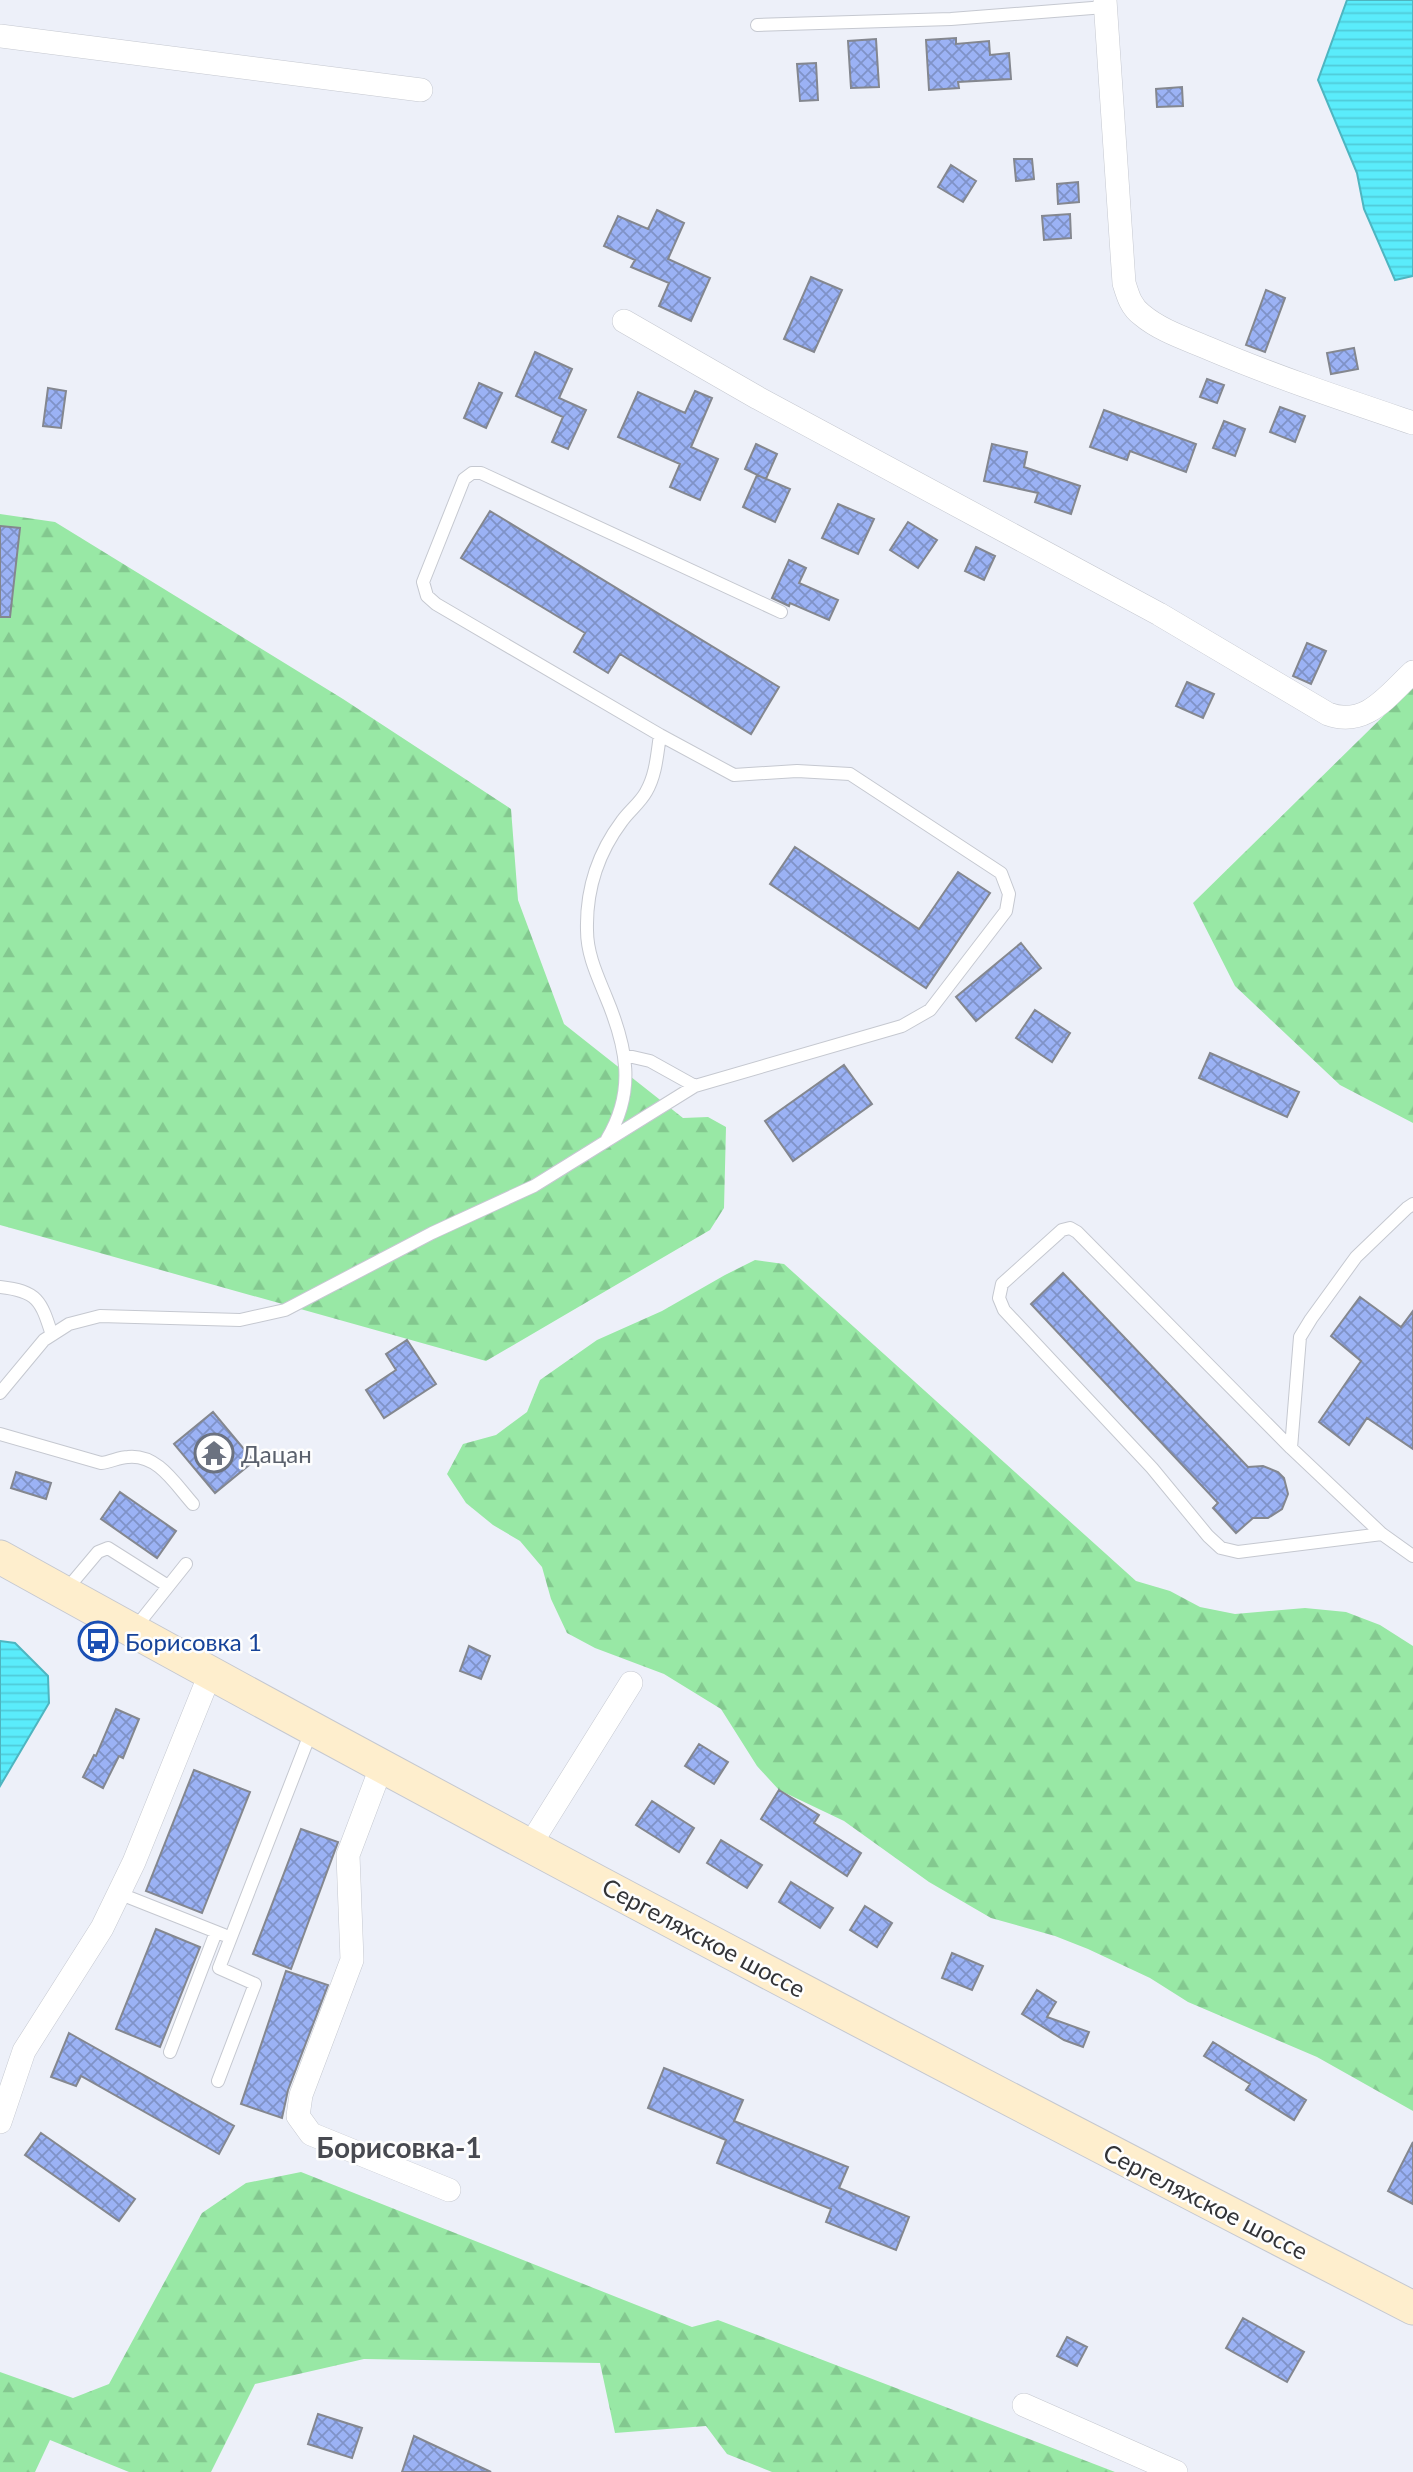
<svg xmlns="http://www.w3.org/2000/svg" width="1413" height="2472" font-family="Lato,sans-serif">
  <defs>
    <pattern id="forest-firs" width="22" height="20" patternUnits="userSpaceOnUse" patternTransform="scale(1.75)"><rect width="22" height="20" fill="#98e8a5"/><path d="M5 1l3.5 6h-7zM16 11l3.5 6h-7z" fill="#83c88f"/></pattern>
    <pattern id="water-rules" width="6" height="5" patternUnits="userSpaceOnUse" patternTransform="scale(1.75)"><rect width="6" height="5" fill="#5aecfb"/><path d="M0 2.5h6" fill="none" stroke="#4fcbd8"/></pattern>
    <pattern id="building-cross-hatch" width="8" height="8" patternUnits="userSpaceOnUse" patternTransform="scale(1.75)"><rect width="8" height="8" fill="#9bb2f5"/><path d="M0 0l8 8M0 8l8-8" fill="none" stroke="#7f92c7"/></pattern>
  </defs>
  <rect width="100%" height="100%" fill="#edf0f9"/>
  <path fill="url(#forest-firs)" d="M0 514 55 522 343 699 511 809 518 900 564 1024 683 1118 708 1117 726 1127 724 1208 710 1230 486 1361 0 1225Z
    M1413 687V1123L1340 1085 1235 986 1193 903Z
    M755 1260 784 1264 1136 1581 1170 1591 1200 1607 1235 1614 1305 1608 1346 1612 1380 1625 1413 1646V2111L1317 2057 1188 2002 1150 1978 1088 1949 1055 1936 991 1918 929 1882 844 1821 779 1790 757 1766 721 1709 664 1674 595 1648 567 1633 551 1599 542 1567 520 1541 493 1525 466 1503 447 1474 463 1444 496 1435 527 1412 540 1380 597 1340 662 1311 725 1275Z
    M301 2172 692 2327 718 2320 1115 2472H772L727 2454 706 2426 615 2433 600 2363 364 2359 255 2384 211 2472H129L50 2440 35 2472H0V2372L73 2398 109 2384 202 2213 246 2183Z"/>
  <path fill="url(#water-rules)" stroke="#4eb5c0" stroke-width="2" d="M1347 0H1413V276L1395 280 1364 209 1357 173 1318 80Z
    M0 1641 15 1643 48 1676 49 1703 0 1786Z"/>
  <path fill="url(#building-cross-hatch)" stroke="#84878f" stroke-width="2" d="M956 38V44L989 41 990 55 1009 53 1011 79 958 82 959 88 929 90 926 40Z
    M876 39 879 87 851 88 848 41Z
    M816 63 818 100 800 101 797 64Z
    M1182 87 1183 106 1157 107 1156 89Z
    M1014 159H1032L1034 179 1016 181Z
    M951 165 976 181 963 202 938 187Z
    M1078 182 1079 202 1058 204 1057 184Z
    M657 210 684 223 668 259 710 278 691 321 659 306 669 283 631 267 635 260 604 246 618 216 648 229Z
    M1070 214 1071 238 1044 240 1042 216Z
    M811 277 842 290 814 352 784 339Z
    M1266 290 1285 298 1265 352 1246 345Z
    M1354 348 1358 369 1331 374 1327 353Z
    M535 352 572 369 559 398 586 410 568 449 552 442 563 417 516 396Z
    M1207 379 1224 385 1217 403 1200 397Z
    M479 383 502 393 486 428 464 418Z
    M48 388 66 391 61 428 43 426Z
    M695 391 712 398 691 447 718 459 700 500 670 487 680 464 618 437 638 392 685 413Z
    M1280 407 1305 416 1295 442 1270 432Z
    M1104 410 1196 444 1186 472 1130 451 1127 460 1090 447Z
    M1224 421 1245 429 1235 456 1213 448Z
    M756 444 777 454 766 479 745 469Z
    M992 444 1027 452 1024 467 1080 486 1071 514 1035 502 1038 493 984 481Z
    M757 475 790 489 775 522 743 507Z
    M838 504 874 519 858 554 822 538Z
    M490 511 779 687 751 734 620 654 608 673 574 652 585 633 461 558Z
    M908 522 937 540 918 568 890 550Z
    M0 526 20 528 10 617H0Z
    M976 547 995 556 984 580 965 571Z
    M789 560 806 568 799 583 838 600 829 620 790 603 789 606 772 598Z
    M1307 643 1326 651 1311 684 1293 676Z
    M1187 682 1214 694 1203 718 1176 706Z
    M795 847 919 929 958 872 990 893 926 988 770 884Z
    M1021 943 1041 968 976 1021 956 997Z
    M1035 1010 1070 1033 1052 1062 1016 1038Z
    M1210 1053 1299 1092 1287 1117 1199 1078Z
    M844 1065 872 1104 793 1161 765 1121Z
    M1063 1273 1248 1467 1263 1466 1278 1472 1284 1478 1288 1494 1282 1509 1268 1518H1253L1236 1533 1213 1508 1218 1503 1031 1304Z
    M1360 1297 1401 1327 1413 1311V1449L1367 1418 1349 1445 1319 1422 1361 1361 1331 1336Z
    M407 1340 436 1384 384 1418 366 1390 396 1370 386 1354Z
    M213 1412 254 1461 215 1493 174 1444Z
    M16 1472 51 1483 46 1499 11 1488Z
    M120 1492 176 1531 157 1558 101 1519Z
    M469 1646 490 1656 481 1679 460 1671Z
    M116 1709 139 1719 123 1758 119 1756 103 1788 83 1777 94 1755 96 1756Z
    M699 1744 728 1762 714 1784 685 1766Z
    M194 1770 250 1792 202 1913 146 1891Z
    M779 1790 819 1815 814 1823 861 1853 847 1876 761 1819Z
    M652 1801 694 1828 679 1852 636 1825Z
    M301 1829 338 1842 291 1969 253 1954Z
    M721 1840 762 1865 747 1888 707 1863Z
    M791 1882 833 1908 820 1928 779 1902Z
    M865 1906 892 1923 877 1947 850 1930Z
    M156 1929 200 1947 160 2047 116 2029Z
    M952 1953 983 1966 972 1990 942 1978Z
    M286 1971 328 1985 288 2090 282 2118 241 2104Z
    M1037 1990 1056 2002 1047 2017 1089 2032 1083 2047 1064 2040 1022 2014Z
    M69 2033 234 2126 219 2154 81 2076 76 2086 51 2077Z
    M1213 2042 1306 2100 1294 2120 1246 2090 1250 2084 1204 2056Z
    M664 2068 743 2100 734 2121 848 2167 839 2188 909 2217 896 2250 826 2222 831 2209 717 2163 726 2140 648 2108Z
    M41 2133 135 2199 119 2221 25 2155Z
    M1413 2142V2204L1388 2191Z
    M1243 2318 1304 2352 1287 2382 1226 2348Z
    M1067 2337 1087 2347 1077 2366 1057 2356Z
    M318 2414 362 2428 352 2458 308 2444Z
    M414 2436 491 2472H402Z"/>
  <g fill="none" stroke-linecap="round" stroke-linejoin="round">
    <defs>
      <path id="lane" d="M757 25 951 19 1105 7
        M624 1055 650 1061 695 1086
        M607 1139C636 1091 627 1047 606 997 597 975 587 954 587 930 586 890 598 853 622 821 629 811 640 803 646 792 656 775 657 755 660 735
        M0 1287C38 1291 41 1301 52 1335
        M0 1393 44 1340 69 1324 100 1316 240 1320 285 1310 432 1233 534 1186 695 1086 902 1026 930 1010 1006 911 1009 894 1001 873 850 774 797 771 734 775 660 735 436 604 427 596 423 582 464 479 472 473H481L781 612
        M0 1434 101 1463C111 1462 119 1457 128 1457 158 1454 175 1484 193 1504
        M1291 1448 1300 1337 1311 1319 1356 1257 1407 1208 1413 1204
        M1382 1534 1238 1552 1221 1548 1208 1536 1152 1468 1004 1310 999 1298 1002 1284 1062 1230 1070 1228 1077 1232 1291 1448 1382 1534 1413 1556
        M66 1590 98 1552 108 1548 168 1586
        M135 1628 186 1564
        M118 1893 224 1935
        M170 2052 216 1932
        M218 2081 255 1984 219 1968 312 1729"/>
      <path id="street" d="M1105 0 1124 283C1128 296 1131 307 1142 315 1161 331 1187 339 1210 349 1276 377 1345 400 1413 423
        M0 36 421 90
        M624 321 758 398 1159 614 1328 714C1366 728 1388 695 1413 672
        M382 1765 348 1855 352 1960 301 2095 298 2116 311 2134 449 2190
        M530 1845 631 1683
        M0 2122 24 2051 102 1928 134 1862 210 1674
        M1024 2405 1176 2472"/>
      <path id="secondary" d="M0 1557C466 1816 939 2064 1413 2308"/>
    </defs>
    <use href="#lane" stroke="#c5c8d0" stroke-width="14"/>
    <use href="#street" stroke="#c5c8d0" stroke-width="24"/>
    <use href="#secondary" stroke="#c5c8d0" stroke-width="35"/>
    <use href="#lane" stroke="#fff" stroke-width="12"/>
    <use href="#street" stroke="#fff" stroke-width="23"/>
    <use href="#secondary" stroke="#feeecd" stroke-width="33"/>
  </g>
  <defs>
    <symbol id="temple-ring" viewBox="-11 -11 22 22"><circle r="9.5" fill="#fefefe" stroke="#6b7280" stroke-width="1.5"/><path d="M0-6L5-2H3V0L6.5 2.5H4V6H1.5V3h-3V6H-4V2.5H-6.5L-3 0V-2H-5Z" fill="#6b7280"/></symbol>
    <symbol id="bus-ring" viewBox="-11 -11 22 22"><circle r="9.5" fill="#fefefe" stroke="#1a4fb4" stroke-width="1.5"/><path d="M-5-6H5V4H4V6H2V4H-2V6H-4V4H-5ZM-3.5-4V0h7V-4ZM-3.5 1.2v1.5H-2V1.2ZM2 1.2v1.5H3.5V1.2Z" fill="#1a4fb4"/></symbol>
  </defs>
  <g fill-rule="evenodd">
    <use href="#temple-ring" x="192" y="1431" width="44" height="44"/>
    <use href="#bus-ring" x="76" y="1619" width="44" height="44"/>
  </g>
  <g text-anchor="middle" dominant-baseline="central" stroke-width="5" stroke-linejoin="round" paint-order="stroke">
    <g font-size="24" fill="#5b616d" stroke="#fefefe" text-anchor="start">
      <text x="241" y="1453">Дацан</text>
    </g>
    <g font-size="24" fill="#164399" stroke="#fefefe" text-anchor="start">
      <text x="125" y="1641">Борисовка 1</text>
    </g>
    <g font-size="24" fill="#333438" stroke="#fefefe">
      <text transform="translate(704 1937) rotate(28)">Сергеляхское шоссе</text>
      <text transform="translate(1206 2201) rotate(27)">Сергеляхское шоссе</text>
    </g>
    <g font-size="28" font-weight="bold" fill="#484a51" stroke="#fefefe">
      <text x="399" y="2147">Борисовка-1</text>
    </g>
  </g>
</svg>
